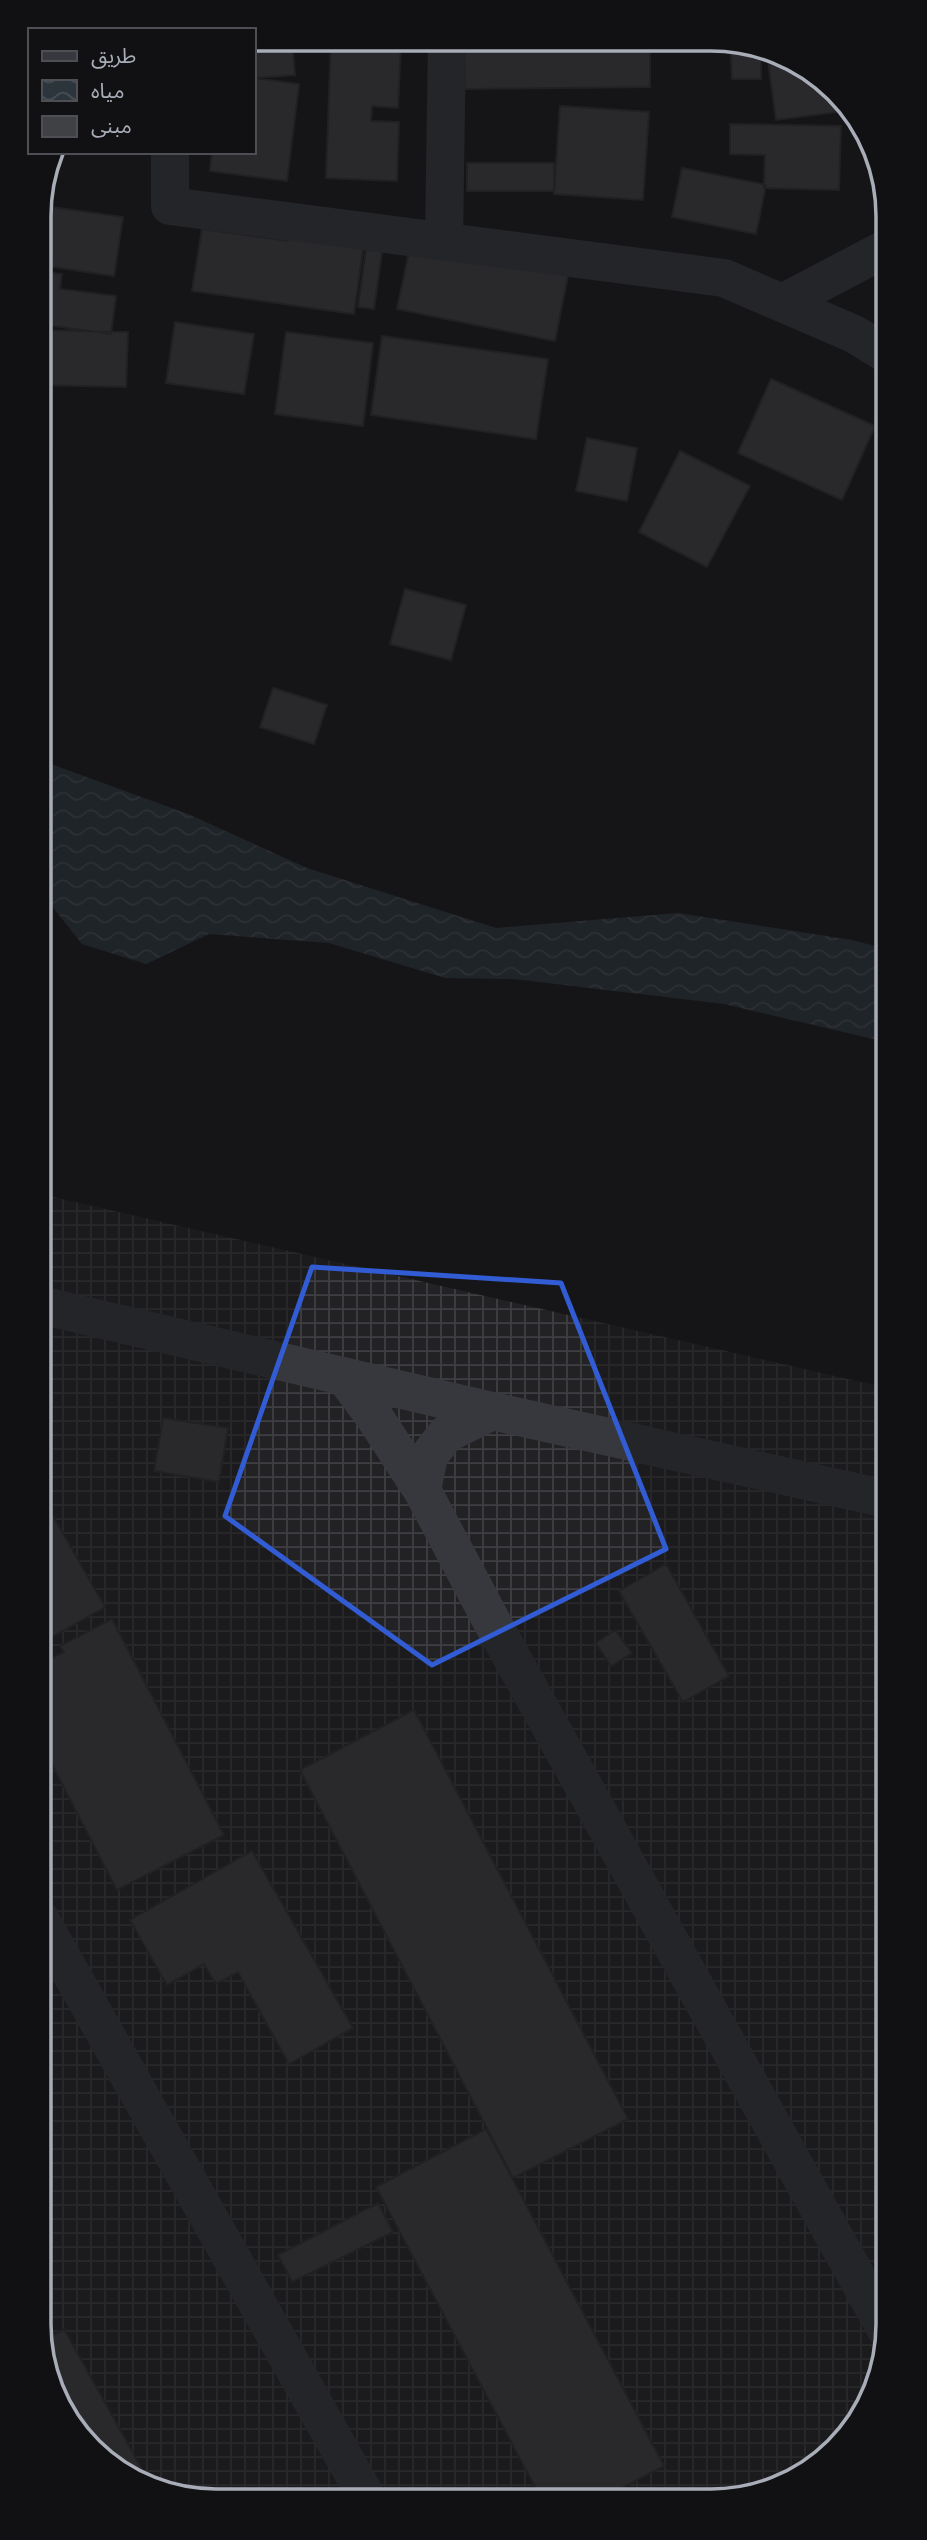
<svg xmlns="http://www.w3.org/2000/svg" width="927" height="2540" font-family="'Sofia Sans Condensed','Noto Sans Arabic',sans-serif">
  <defs>
    <pattern id="industrial-grid" width="8" height="8" patternUnits="userSpaceOnUse" patternTransform="scale(1.75)"><rect width="8" height="8" fill="#222225"/><path d="M0 4h8M4 0v8" fill="none" stroke="#3f3f43"/></pattern>
    <pattern id="water-waves" width="16" height="10" patternUnits="userSpaceOnUse" patternTransform="scale(1.75)"><rect width="16" height="10" fill="#2c353c"/><path d="M0 5q4-4 8 0t8 0" fill="none" stroke="#485056"/></pattern>
  </defs>
  <rect width="100%" height="100%" fill="#161618"/>
  <path fill="url(#industrial-grid)" d="M40 1194 887 1388 888 2335 875 2392 845 2441 800 2478 746 2498H182L91 2450 42 2359Z"/>
  <path fill="url(#water-waves)" d="M40 760 188 814 307 868 496 928 678 913 852 940 886 949V1042L724 1004 514 979 445 978 329 943 209 934 146 964 82 944 40 891Z"/>
  <path fill="#404145" stroke="#303034" stroke-width="2" d="M254 39H292L295 75 254 78Z
    M331 39 401 40 398 108 372 106 371 121 399 122 397 181 326 178Z
    M464 40 650 41V87L465 89Z
    M731 53H761V79H732Z
    M767 53 835 89 838 112 776 120Z
    M254 78 299 84 287 181 210 171 212 152H254Z
    M560 106 649 112 643 200 554 194Z
    M730 124 841 126 839 190 764 188 765 155 730 154Z
    M467 163H554V191H467Z
    M682 168 766 185 756 234 672 217Z
    M44 206 123 217 114 276 39 265V242Z
    M202 229 288 241 290 231 364 242 354 314 192 291Z
    M412 238 569 270 555 341 397 309Z
    M367 243 383 245 374 309 358 307Z
    M39 271 62 274 60 289 116 296 111 334 39 324Z
    M175 322 254 334 244 394 166 383Z
    M39 330 128 332 126 387 39 385Z
    M286 332 373 343 363 426 275 414Z
    M382 336 548 359 536 439 371 415Z
    M771 379 875 426 842 500 738 453Z
    M587 438 637 448 627 501 576 491Z
    M680 451 750 486 707 567 639 532Z
    M405 589 466 605 451 660 390 644Z
    M273 688 327 705 314 744 260 727Z
    M163 1418 228 1428 219 1482 154 1471Z
    M41 1495 105 1607 41 1643Z
    M666 1564 729 1676 683 1702 619 1591Z
    M112 1619 224 1835 117 1890 41 1743V1663L64 1652 60 1646Z
    M615 1630 632 1653 611 1666 596 1643Z
    M414 1710 628 2119 513 2178 300 1770Z
    M252 1851 353 2028 289 2064 238 1972 216 1984 204 1964 167 1985 130 1920Z
    M486 2129 664 2466 603 2498H541L376 2187Z
    M378 2203 393 2232 292 2282 278 2255Z
    M64 2329 148 2480 91 2450 42 2359V2341Z"/>
  <g fill="none" stroke-linecap="round" stroke-linejoin="round">
    <path stroke="#37383d" stroke-width="38" d="M170 152V206L724 278 854 334 885 353
      M444 241 447 40
      M782 303 885 249
      M40 1305 492 1411 887 1499
      M344 1376 375 1418 422 1490 491 1620 888 2333
      M422 1490 429 1456 446 1434 492 1411
      M41 1920 367 2498"/>
  </g>
  <path d="M0 0H927V2540H0ZM312 1267 561 1283 666 1549 432 1665 225 1516Z" fill="#161618" fill-opacity=".55" fill-rule="evenodd"/>
  <path fill="none" stroke="#325cd3" stroke-width="5" stroke-linejoin="round" d="M312 1267 561 1283 666 1549 432 1665 225 1516Z"/>
  <path d="M0 0H927V2540H0ZM216 51H711A165 165 0 0 1 876 216V2324A165 165 0 0 1 711 2489H216A165 165 0 0 1 51 2324V216A165 165 0 0 1 216 51Z" fill="#111113" fill-rule="evenodd"/>
  <path fill="none" stroke="#a8adb8" stroke-width="3.5" d="M216 51H711A165 165 0 0 1 876 216V2324A165 165 0 0 1 711 2489H216A165 165 0 0 1 51 2324V216A165 165 0 0 1 216 51Z"/>
  <rect x="28" y="28" width="228" height="126" fill="#111113" stroke="#4d4f55" stroke-width="2"/>
  <rect x="42" y="51" width="35" height="10" fill="#37383d" stroke="#4d4f55" stroke-width="2"/>
  <text x="91" y="63" font-size="21" fill="#a8adb8">طريق</text>
  <rect x="42" y="80" width="35" height="21" fill="url(#water-waves)" stroke="#4d4f55" stroke-width="2"/>
  <text x="91" y="98" font-size="21" fill="#a8adb8">مياه</text>
  <rect x="42" y="116" width="35" height="21" fill="#404145" stroke="#4d4f55" stroke-width="2"/>
  <text x="91" y="133" font-size="21" fill="#a8adb8">مبنى</text>
</svg>
